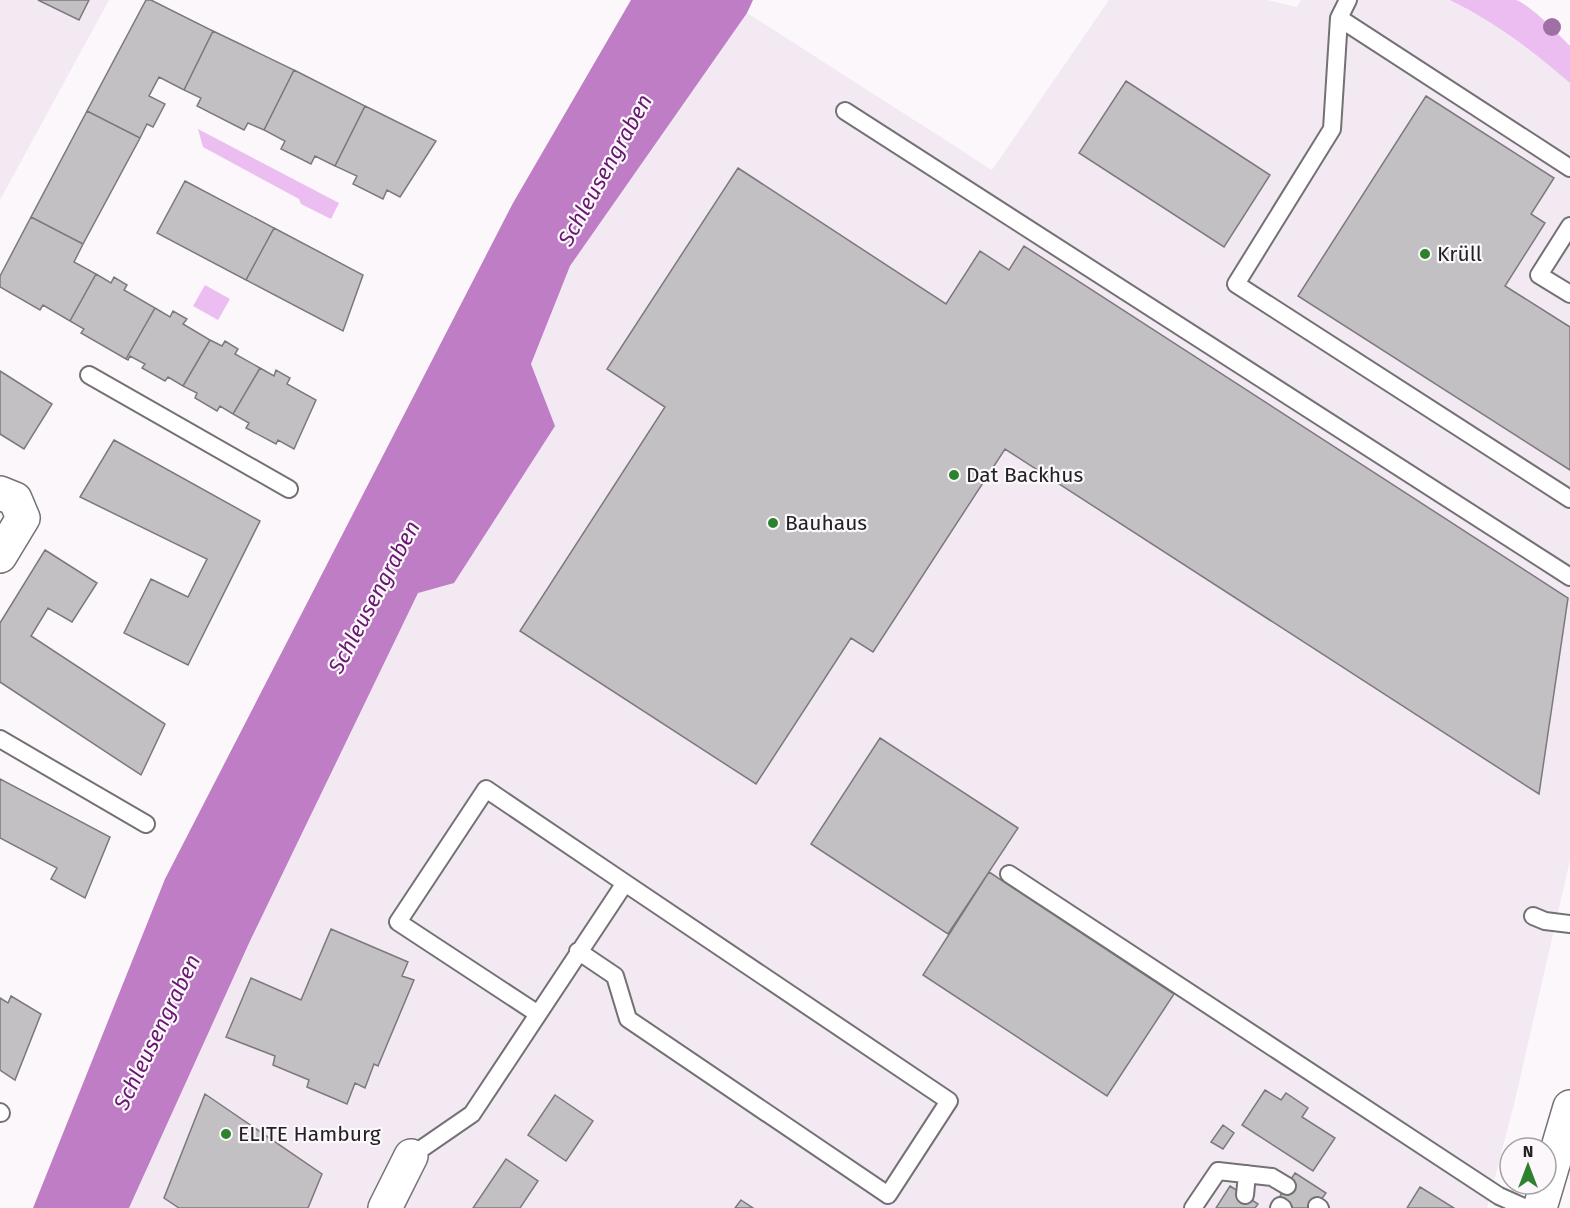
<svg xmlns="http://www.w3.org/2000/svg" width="1570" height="1208" font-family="'Fira Sans',sans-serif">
  <rect width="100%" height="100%" fill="#fbf7fb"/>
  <path fill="#f2e9f3" d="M0 0H109L0 200Z
    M1109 0H1267L1297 7 1301 0H1516L1552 27 1570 46V860L1515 1100 1487 1208H129L250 941 418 593 555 426 531 364 570 266 747 13 992 170Z"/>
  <path fill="#ecbdf1" d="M1450 0C1464 0 1506 0 1516 0 1532 6 1558 34 1570 46V83C1532 50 1495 22 1450 0Z
    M198 129 339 203 331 219 301 204 299 199 203 147Z
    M205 285 230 299 218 320 193 306Z"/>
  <path fill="#be7dc5" d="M631 0H753L747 13 570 266 531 364 555 426 454 583 418 593 250 941 129 1208H33L165 879 513 203Z"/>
  <path fill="#c3c0c4" stroke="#7c797d" stroke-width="1.5" d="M38 0H89L79 20Z
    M146 0H151L213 31 184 90 159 77 149 96 165 104 153 127 147 124 140 138 87 111Z
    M213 31 294 70 264 130 248 123 244 130 197 106 201 98 184 90Z
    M294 70 365 106 335 166 315 156 311 164 281 149 285 141 264 130Z
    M1126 81 1270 175 1224 247 1079 153Z
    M1426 96 1554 178 1531 214 1545 223 1505 286 1570 327V470L1298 296Z
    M365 106 436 141 400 197 387 190 383 199 353 184 357 176 335 166Z
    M87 111 140 138 83 244 31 217Z
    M738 168 946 304 980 251 1009 270 1024 246 1568 598 1539 794 1005 449 873 652 851 638 756 784 520 631 665 407 607 369Z
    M185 181 274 228 246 280 157 233Z
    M31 217 83 244 74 262 96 274 70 321 43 305 40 310 0 287V276Z
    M274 228 363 275 343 331 246 280Z
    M96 274 111 283 114 277 127 285 124 290 155 308 126 359 81 333 84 329 70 321Z
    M155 308 170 317 173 311 187 319 183 324 210 340 183 386 168 377 165 381 142 368 145 364 130 356 128 360 126 359Z
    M210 340 222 346 225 341 238 349 235 354 260 368 233 414 220 406 217 411 195 398 197 393 183 386Z
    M260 368 274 376 276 370 290 378 287 384 316 400 294 449 278 440 276 444 246 428 249 423 233 414Z
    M0 371 52 404 24 449 0 434Z
    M114 440 260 521 188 665 124 633 151 579 188 597 207 559 80 497Z
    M45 550 97 583 72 622 48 608 31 636 165 724 141 775 0 682V623Z
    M880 738 1018 828 948 934 811 844Z
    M0 779 110 837 85 898 51 879 57 868 0 838Z
    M989 872 1174 994 1107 1096 923 975Z
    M331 929 408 962 402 976 414 980 378 1066 374 1064 365 1088 355 1083 347 1104 307 1087 309 1080 273 1065 275 1056 226 1037 251 978 301 1000Z
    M11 996 41 1014 15 1080 0 1070V998L8 1003Z
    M1265 1090 1281 1100 1286 1093 1308 1108 1302 1117 1335 1138 1313 1171 1242 1125Z
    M205 1094 322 1174 308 1208H179L164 1198Z
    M555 1095 593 1121 566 1161 528 1135Z
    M1223 1125 1234 1133 1223 1149 1211 1142Z
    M506 1159 538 1181 520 1208H473Z
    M1295 1173 1326 1193 1315 1208H1292L1278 1199Z
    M1230 1186 1258 1204 1255 1208H1216Z
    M1420 1187 1454 1208H1407Z
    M741 1200 753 1208H735Z"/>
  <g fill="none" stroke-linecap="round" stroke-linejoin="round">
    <defs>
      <path id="service" d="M1348 0 1339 18 1332 129 1236 284 1570 499
        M1339 18 1570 168
        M845 111 1570 577
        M1570 226 1539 275 1570 294
        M89 375 289 489
        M0 739 146 824
        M1009 874 1499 1196 1526 1208
        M1533 916 1545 921 1570 924
        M538 1014 398 922 486 789 625 883
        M0 1112 1 1113
        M411 1156 472 1114 625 883 949 1101 888 1195 628 1019 615 976 578 951
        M1245 1195 1247 1174
        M1317 1206 1320 1208
        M1193 1208 1218 1171 1272 1177 1287 1186
        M1279 1208 1280 1206 1283 1208"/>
      <path id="minor" d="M0 493 15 499 23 518 0 556
        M385 1208 411 1156"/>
      <path id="secondary" d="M1540 1208 1570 1107"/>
    </defs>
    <use href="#service" stroke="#747175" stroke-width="20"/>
    <use href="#minor" stroke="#747175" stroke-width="36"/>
    <use href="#secondary" stroke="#747175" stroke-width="36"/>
    <use href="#service" stroke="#fff" stroke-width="16"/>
    <use href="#minor" stroke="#fff" stroke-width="33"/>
    <use href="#secondary" stroke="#fff" stroke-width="33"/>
  </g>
  <circle fill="#a06fa6" cx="1552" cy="27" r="9"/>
  <g fill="#2e822e" stroke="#fbf7fb" stroke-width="2">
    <circle cx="1425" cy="254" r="6"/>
    <circle cx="954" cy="475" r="6"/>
    <circle cx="773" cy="523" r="6"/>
    <circle cx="226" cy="1134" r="6"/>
  </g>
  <g text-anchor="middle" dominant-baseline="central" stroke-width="4.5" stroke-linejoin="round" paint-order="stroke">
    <g font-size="21" fill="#232123" stroke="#fbf7fb" text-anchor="start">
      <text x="1437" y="254">Krüll</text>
      <text x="966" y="475">Dat Backhus</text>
      <text x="785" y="523">Bauhaus</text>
      <text x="238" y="1134">ELITE Hamburg</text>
    </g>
    <g font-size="22" font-style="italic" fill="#671770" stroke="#fbf7fb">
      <text transform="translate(605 170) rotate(-61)">Schleusengraben</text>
      <text transform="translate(374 597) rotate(-62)">Schleusengraben</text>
      <text transform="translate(157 1032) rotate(-64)">Schleusengraben</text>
    </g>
  </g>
  <g transform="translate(1528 1166)"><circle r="28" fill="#fbf7fb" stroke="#a5a1a5" stroke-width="1.5"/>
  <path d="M0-4.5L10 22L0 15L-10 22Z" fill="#2e822e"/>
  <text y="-9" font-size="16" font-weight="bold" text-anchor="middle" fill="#232123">N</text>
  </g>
</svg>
